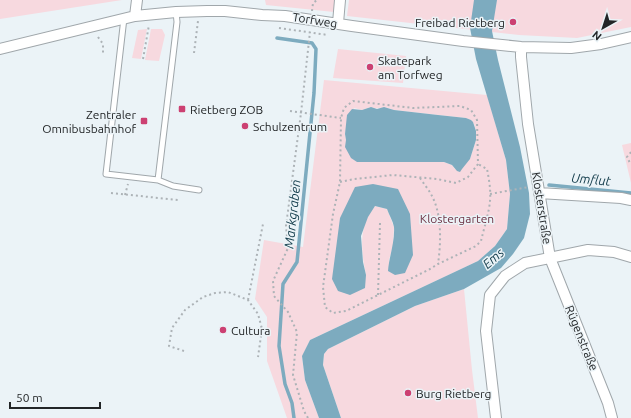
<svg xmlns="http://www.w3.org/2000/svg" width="631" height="418" font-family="Ubuntu,sans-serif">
  <rect width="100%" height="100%" fill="#ebf3f7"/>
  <path fill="#f7d9df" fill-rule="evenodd" d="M0 0H122L0 19Z
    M265 0H335L334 12 266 5Z
    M349 0H631V27L577 38 519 35 347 16Z
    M147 29 141 59 132 58 138 30Z
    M151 29H162L165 35 159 61 145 60Z
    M338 49 406 56 403 83 333 78Z
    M324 80 487 95 506 160 510 194 507 229 495 246 478 261 310 340 302 357 305 380 319 418H287L267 361V317L255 299 264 240 303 247ZM371 107C378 110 381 107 388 108 390 108 392 110 394 110L438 115 466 118 471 120 474 124 476 131V140L470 159 455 169 452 165 444 162H357L346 145V140L345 134 354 108 362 110ZM398 189 395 275 389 260 393 246 394 227 387 209 375 206C373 209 370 213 368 216 359 235 362 256 366 275L340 218Z
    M631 143V183L622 145Z
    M464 289 472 370 478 418H341L323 365 324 354 328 349 415 306Z"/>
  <path fill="#7dabbf" d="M474 0H497L492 31 498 60 520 147 529 193 530 214 524 238 513 254 501 268 464 289 415 306 328 349 324 354 323 365 341 418H319L305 380 302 356 310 340 478 261 495 246 507 229 510 194 506 160 476 59 470 28Z
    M371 107 377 109 384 107 394 110 438 115 466 118 471 120 473 122 476 131V140L470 159 462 169 460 172 457 171 452 165 444 162H357L351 158 345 147 346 140 345 134 347 115 352 109 362 110Z
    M373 184 398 189 410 214 413 255 405 273 395 275 388 271C389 257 395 242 394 227 393 221 389 215 387 209L375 206 368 217 361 236 363 262 366 275 365 288 350 295 338 291 332 279 340 218 355 187Z"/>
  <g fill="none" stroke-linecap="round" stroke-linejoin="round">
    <path stroke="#7dabbf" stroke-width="3.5" d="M277 38 312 43 316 49 314 93 297 262 283 284 279 346 285 384 292 403 294 418
      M549 185 631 193"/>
    <defs>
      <path id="service" d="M124 18 106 174 158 180 173 186 199 190
        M158 180 172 64 177 22 176 12"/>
      <path id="minor" d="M135 16 137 0
        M338 23 340 0
        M521 47V57L528 124 550 258 608 403 612 418
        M0 49 135 16 176 12 207 11H225L262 15 285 16 352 26 463 41 521 47 571 48 601 44 631 37
        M539 193 621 198 631 200
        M496 418 486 331 490 295 505 276 525 263 588 250 614 252 631 257"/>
    </defs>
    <use href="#service" stroke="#a0a7ab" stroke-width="7"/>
    <use href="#minor" stroke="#a0a7ab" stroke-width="12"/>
    <path stroke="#adb3b7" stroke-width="2" stroke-dasharray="2 3" stroke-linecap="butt" d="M312 11 313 3 317 0
      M279 28 328 35
      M98 37 103 44V53
      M194 53 198 21
      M143 59 149 25
      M290 111 341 118
      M631 152 627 157 630 163H631
      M420 178C424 184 429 190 432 196 442 215 441 243 438 264
      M340 182 354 179 393 175 437 179 456 183 468 177 478 164 477 120 471 110 460 106 413 108 353 101 344 108 341 118 340 182 333 214 323 287 325 307 333 313 346 311 430 269 438 264 476 246 481 241C484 228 489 213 490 201 491 190 489 179 487 169L478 164
      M111 193 178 200
      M490 194 529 187
      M125 195 128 184
      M378 295 380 223
      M248 300 263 224
      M184 351 169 346 172 328 185 310 203 297 215 293 228 292 248 300 258 314 262 329 258 357
      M308 418 304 411 293 375 297 332 288 312 274 296 273 281 288 248 286 226 301 113 310 32"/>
    <use href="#service" stroke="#fff" stroke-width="5"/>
    <use href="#minor" stroke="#fff" stroke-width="10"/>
  </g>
  <g fill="#cc4072" stroke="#ebf3f7" stroke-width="1.5">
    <circle cx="513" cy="22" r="4"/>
    <circle cx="370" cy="67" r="4"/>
    <rect x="178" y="105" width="8" height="8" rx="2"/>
    <rect x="140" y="117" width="8" height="8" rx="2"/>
    <circle cx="245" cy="126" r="4"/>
    <circle cx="223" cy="330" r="4"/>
    <circle cx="408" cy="393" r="4"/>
  </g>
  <g text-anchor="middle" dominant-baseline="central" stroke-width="3" stroke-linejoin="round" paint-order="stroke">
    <g font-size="12" fill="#222527" stroke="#ebf3f7">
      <text transform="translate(315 20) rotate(9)">Torfweg</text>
      <text transform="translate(542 208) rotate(81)">Klosterstraße</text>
      <text transform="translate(582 338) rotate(68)">Rügenstraße</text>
    </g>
    <g font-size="12" fill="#222527" stroke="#ebf3f7" text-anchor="start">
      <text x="505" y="22" text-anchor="end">Freibad Rietberg</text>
      <text x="378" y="60">Skatepark<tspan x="378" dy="14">am Torfweg</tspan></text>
      <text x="190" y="109">Rietberg ZOB</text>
      <text x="136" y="114" text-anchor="end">Zentraler<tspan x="136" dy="14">Omnibusbahnhof</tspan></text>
      <text x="253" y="126">Schulzentrum</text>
      <text x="231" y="330">Cultura</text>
      <text x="416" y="393">Burg Rietberg</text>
    </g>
    <g font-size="12" fill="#6d3143" stroke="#ebf3f7">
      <text x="457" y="218">Klostergarten</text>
    </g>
    <g font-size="13" font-style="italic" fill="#133c4b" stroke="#ebf3f7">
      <text transform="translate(591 179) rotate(5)">Umflut</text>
      <text transform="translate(292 214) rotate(-84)">Markgraben</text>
      <text transform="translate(493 258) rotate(-41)">Ems</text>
    </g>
  </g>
  <g transform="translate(603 28) rotate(219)" stroke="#ebf3f7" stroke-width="3" paint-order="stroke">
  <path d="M0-3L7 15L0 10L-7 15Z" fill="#222527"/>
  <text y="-6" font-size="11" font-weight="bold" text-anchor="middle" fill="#222527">N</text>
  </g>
  <path d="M10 402v6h90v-6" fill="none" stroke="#222527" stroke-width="2"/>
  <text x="16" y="402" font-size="12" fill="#222527" stroke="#ebf3f7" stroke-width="3" paint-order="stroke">50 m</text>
</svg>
